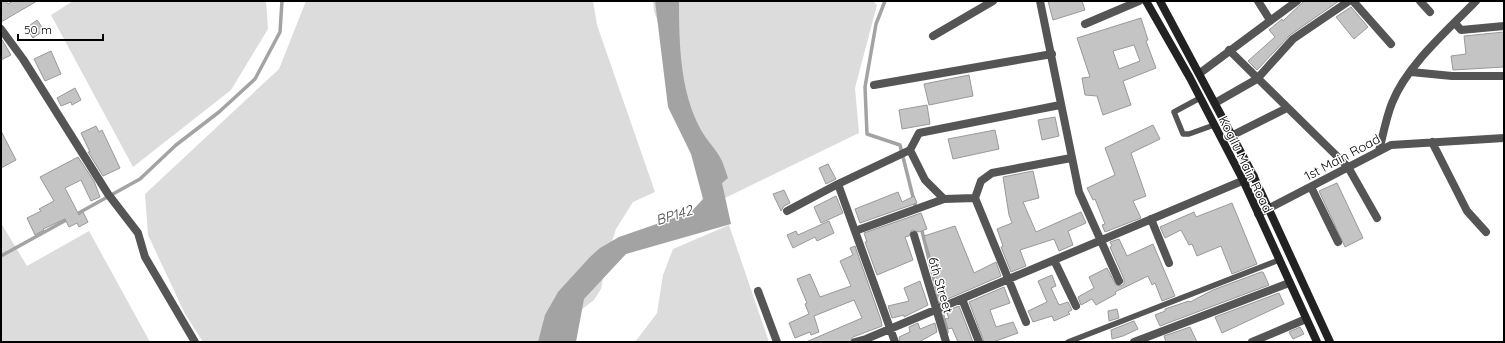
<svg xmlns="http://www.w3.org/2000/svg" width="1505" height="343" font-family="Quicksand,sans-serif">
  <rect width="100%" height="100%" fill="#fff"/>
  <path fill="#dcdcdc" d="M73 1H266L268 29 231 90 133 167 51 15Z
    M306 1H593L597 25 655 192 633 202 616 229 606 261 601 289 594 300 563 324 550 342H203L185 314 148 235 145 194 279 69Z
    M653 1H873L877 5 855 88 859 133 721 200 654 11Z
    M1 223 27 266 89 231 150 342H1Z
    M729 225 769 342H635L657 313 663 275 673 249Z"/>
  <path fill="#a3a3a3" d="M655 1H679C679 44 680 92 701 130 707 141 717 150 722 161 724 166 726 172 728 178L722 183 731 224 626 254 584 299 576 342H538L545 315 558 292 590 257 600 248 619 237 691 212 703 199 691 154 668 107Z"/>
  <g fill="none" stroke-linecap="round" stroke-linejoin="round">
    <path stroke="#a3a3a3" stroke-width="3.5" d="M885 1 876 24 865 87 867 134 900 145 916 209
      M75 215 140 179 176 145 219 112 255 79 280 32 282 1
      M921 227 947 332
      M1 256 68 219"/>
  </g>
  <path fill="#c4c4c4" stroke="#999" fill-rule="evenodd" d="M1 1H6L8 4 13 1H37L1 22Z
    M1048 1H1082L1085 10 1053 20Z
    M1304 1H1339L1290 35 1257 70 1248 61 1275 37 1269 30 1282 19 1283 21Z
    M1351 7 1368 27 1354 39 1336 17Z
    M1141 18 1148 40 1146 41 1156 68 1123 81 1131 105 1103 115 1097 96 1085 95 1082 78 1090 77 1077 38ZM1134 45 1140 61 1119 69 1113 51Z
    M37 20 44 30 33 38 26 28Z
    M1504 32V67L1453 70 1451 56 1466 54 1464 36Z
    M1 38 11 55 1 60Z
    M51 51 61 74 45 81 34 59Z
    M969 75 973 96 929 105 924 84Z
    M75 88 81 100 72 105 71 102 61 106 57 98Z
    M927 105 930 124 902 129 899 110Z
    M1055 117 1059 136 1042 140 1038 120Z
    M1153 125 1160 139 1131 153 1146 196 1133 201 1141 218 1105 232 1102 225 1105 224 1095 199 1093 200 1087 188 1115 175 1105 148Z
    M96 126 99 132 102 130 120 168 103 176 88 152H90L81 133Z
    M995 130 999 149 953 159 948 139Z
    M1 131 16 160 1 168Z
    M78 157 94 181 100 197 91 201 81 180 65 188 79 215 83 212 88 222 79 227 77 223 69 227 65 219 43 229 44 230 35 235 27 218 41 211 39 209 54 201 40 177Z
    M828 164 836 179 826 184 819 168Z
    M1033 171 1039 198 1023 202 1036 232 1081 212 1086 223 1068 231 1073 245 1059 251 1054 239 1020 250 1026 266 1011 272 1001 247 1003 246 997 229 1012 223 1009 215 1003 177Z
    M1337 183 1363 238 1345 247 1319 191Z
    M784 190 790 203 784 206 781 211 773 194Z
    M898 192 902 202 914 196 917 203 860 223 855 209Z
    M836 196 843 213 821 223 814 207Z
    M1232 203 1257 264 1232 274 1221 246 1197 256 1192 244 1189 245 1181 230 1165 238 1160 227 1194 212 1196 217Z
    M921 213 927 229 919 232 912 230 909 236 905 237 913 260 877 275 865 242H867L864 233Z
    M829 221 834 233 817 241 815 237 793 248 787 235 796 231 798 235Z
    M955 226 974 273 996 262 1001 276 943 301 924 236Z
    M1119 239 1127 256 1153 244 1175 296 1162 301 1155 283 1152 285 1148 276 1115 292 1116 294 1096 305 1092 299 1081 305 1078 297 1094 288 1089 277 1107 268 1116 285 1121 286 1124 284V279L1110 247 1112 246 1110 242Z
    M855 246 881 320 882 326 853 337 850 342H806L862 318 854 300 814 316 819 332 811 335 810 332 795 338 789 323 809 314 805 304 807 303 797 279 810 274 820 297 851 286 840 261 853 255 850 248Z
    M1261 272H1263L1269 285 1160 326 1155 315 1165 311V309L1189 301 1190 302 1213 290Z
    M1052 275 1056 286 1051 288 1059 305 1068 302 1072 310 1068 312 1070 314 1054 321 1052 316 1033 322 1028 311 1047 302 1038 281Z
    M920 281 928 305 904 317V315L892 318 888 306 909 301 904 288Z
    M1004 287 1010 303 990 310 996 327 1013 322 1018 333 993 342H984L969 302Z
    M1279 293 1284 304 1222 333 1215 317Z
    M959 306 973 342H958L952 328 948 329 945 319 949 318 946 311Z
    M1117 309 1119 318 1109 321 1108 311Z
    M1134 321 1138 329 1123 336 1112 339 1111 330Z
    M918 323 920 329 935 323 937 332 919 342H900L899 337 910 332 909 327Z
    M1190 327 1197 342H1166L1164 336Z
    M1300 327 1304 334 1293 339 1289 332Z"/>
  <g fill="none" stroke-linecap="round" stroke-linejoin="round">
    <path stroke="#555" stroke-width="5.5" d="M1200 98 1174 112 1183 134H1189L1214 125
      M1068 342 1279 260"/>
    <path stroke="#555" stroke-width="8" d="M1040 1 1079 192 1119 281
      M1258 1 1270 20
      M1353 1 1391 44
      M1420 1 1430 12
      M1455 23 1461 30 1504 26
      M1085 24 1139 1
      M1 29 23 59 108 194 138 233 145 257 195 342
      M933 36 993 1
      M1229 50 1348 167 1377 218
      M1411 72 1452 76H1504
      M1200 73 1297 1
      M874 85 1052 54
      M1215 103 1257 79 1293 39 1349 1
      M1233 135 1287 108
      M1432 142 1467 211 1486 232
      M910 150 925 180 944 199
      M1379 151C1383 135 1386 118 1392 103 1407 65 1448 30 1476 1
      M838 184 895 342
      M1311 187 1338 242
      M975 198 1026 322
      M787 211 838 184 910 150 919 133 1060 105
      M1258 214 1391 145 1504 138
      M1151 219 1169 263
      M855 231 944 199 975 198 981 181 992 173 1071 158
      M914 235 946 342
      M1054 260 1076 306
      M758 291 777 342
      M962 299 979 342
      M855 342 866 339 1254 176
      M1134 342 1289 283
      M1252 342 1306 319"/>
    <path stroke="#222" stroke-width="8" d="M1146 1 1190 78 1243 180 1317 342
      M1160 1 1253 175 1330 342"/>
  </g>
  <g text-anchor="middle" dominant-baseline="central" stroke-width="3" stroke-linejoin="round" paint-order="stroke">
    <g font-size="13" fill="#000" stroke="#fff">
      <text transform="translate(1342 157) rotate(-28)">1st Main Road</text>
      <text transform="translate(1246 164) rotate(64)">Kogilu Main Road</text>
      <text transform="translate(941 285) rotate(74)">6th Street</text>
    </g>
    <g font-size="14" font-style="italic" fill="#444" stroke="#fff">
      <text transform="translate(674 215) rotate(-17)">BP142</text>
    </g>
  </g>
  <rect width="1505" height="343" fill="none" stroke="#000000" stroke-width="4"/>
  <path d="M18 34v6h85v-6" fill="none" stroke="#000000" stroke-width="2"/>
  <text x="24" y="34" font-size="12" fill="#000000" stroke="#ffffff" stroke-width="3" paint-order="stroke">50 m</text>
</svg>
